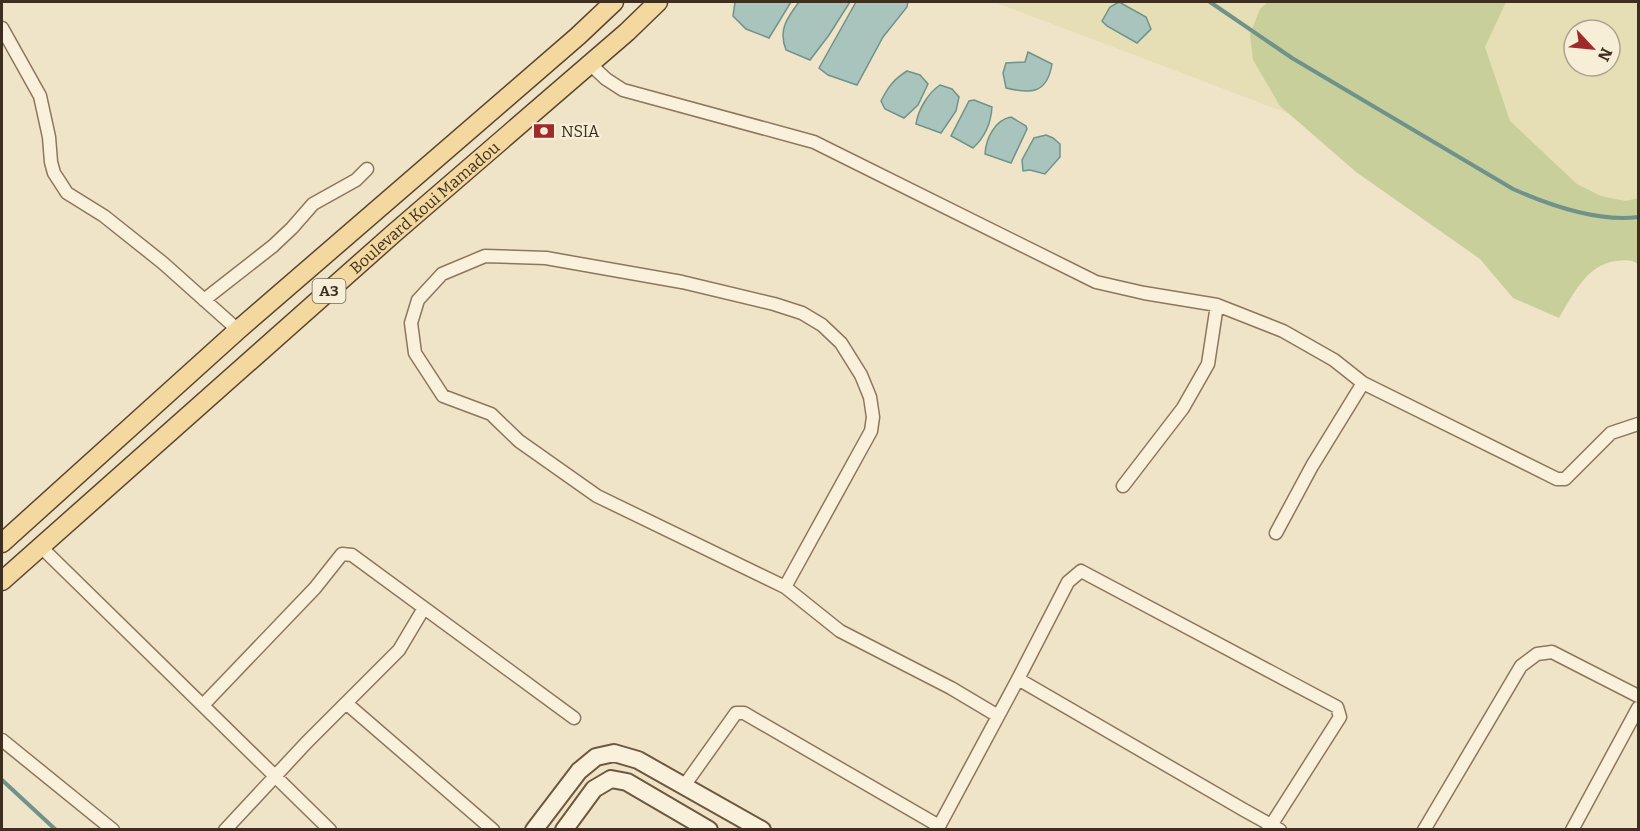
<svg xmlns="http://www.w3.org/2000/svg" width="1640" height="831" font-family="Bitter,serif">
  <rect width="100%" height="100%" fill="#f0e4c8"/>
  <path fill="#e6deb5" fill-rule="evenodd" d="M994 2H1638V246ZM1574 30H1610V66H1574Z"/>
  <path fill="#c9cf9b" d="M1268 2H1506L1485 47 1510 121 1577 184 1601 196 1626 201 1638 198V264C1631 259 1625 260 1616 261 1586 265 1573 295 1559 318L1513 298 1480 259 1356 172 1280 106 1253 60 1250 34 1260 9Z"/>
  <path fill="#a9c4bc" stroke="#6f938a" stroke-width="1.5" d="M735 2H791L769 38 746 29 733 16Z
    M799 2H850L829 35 810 60 786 50C778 30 787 18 799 2Z
    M856 2H908L907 7 883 37 857 85 828 75 819 68Z
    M1119 2 1146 17 1151 29 1137 43 1107 26 1102 21 1110 7Z
    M1028 52 1052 64C1047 94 1031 94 1006 88L1003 73 1006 63 1025 62Z
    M907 71 920 75 928 84 918 105 904 118 885 109 881 101C888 87 894 79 907 71Z
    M940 85 952 89 959 97 956 111 941 133 916 124C918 110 928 93 940 85Z
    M974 100 992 107C991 123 985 137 973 148L951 136 969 101Z
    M1011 117 1026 126 1027 129 1011 163 985 154C986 138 995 120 1011 117Z
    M1046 135 1053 138 1060 144V157L1045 174 1030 170 1023 171 1022 160 1034 138Z"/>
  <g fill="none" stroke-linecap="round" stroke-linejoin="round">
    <path stroke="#6f938a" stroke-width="4" d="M1210 2 1292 58 1513 189C1549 205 1599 222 1638 217
      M2 780 56 830"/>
    <defs>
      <path id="street" d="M2 28 40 96 49 137 51 162 54 173 67 193 104 216 163 263 238 330
        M590 64 606 79 623 90 814 142 1096 282 1144 293 1217 305 1283 331 1334 360 1363 383 1557 479H1565L1611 433 1638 424
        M204 300 273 246 292 228 313 204 356 180 367 169
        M1123 486 1183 408 1208 364 1217 305
        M1276 533 1312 466 1363 383
        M41 547 330 830
        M785 587 871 431 873 417 870 397 861 375 841 343 822 325 802 313 774 304 682 282 546 258 485 256 442 274 418 300 411 323 415 353 443 396 491 414 519 441 597 496 785 587 840 631 951 688 998 716
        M1018 679 1068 582 1081 571 1337 707 1340 717 1268 830
        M346 703 493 830
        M203 705 315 588 342 554 352 555 574 718
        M2 740 113 830
        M684 786 736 713H744L939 826
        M225 830 307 742 399 650 424 608
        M937 830 1018 679 1244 810 1280 830
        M1424 830 1521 666 1537 654 1552 652 1638 696
        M1572 830 1638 708"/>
      <path id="secondary" d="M534 830 579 771 596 757 614 753 638 760 762 830
        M564 830 594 789 611 779 627 782 709 830"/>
      <g id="primary">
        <path d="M2 543 238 330 578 36 614 2"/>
        <path id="s1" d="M2 581 393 234 627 32 658 2"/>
      </g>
    </defs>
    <use href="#street" stroke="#8d765c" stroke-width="15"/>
    <use href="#secondary" stroke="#6f573f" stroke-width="20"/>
    <use href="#primary" stroke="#5b4430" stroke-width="21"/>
    <use href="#street" stroke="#faf1dc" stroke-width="12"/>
    <use href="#secondary" stroke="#faf1dc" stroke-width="16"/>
    <use href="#primary" stroke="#f3d9a0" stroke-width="18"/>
  </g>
  <defs>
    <symbol id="bank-bare" viewBox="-9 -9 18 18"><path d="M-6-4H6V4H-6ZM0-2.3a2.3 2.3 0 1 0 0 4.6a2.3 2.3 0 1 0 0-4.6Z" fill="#9e2a2b" stroke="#f7eed8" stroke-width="2.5" paint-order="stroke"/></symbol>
  </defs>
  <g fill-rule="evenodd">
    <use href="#bank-bare" x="529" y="116" width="30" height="30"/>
  </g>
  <g text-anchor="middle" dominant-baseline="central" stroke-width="4.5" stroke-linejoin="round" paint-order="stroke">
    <rect fill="#f7eed8" stroke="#756857" stroke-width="1.5" x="312.5" y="279" width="33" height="24" rx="4.5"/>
    <g font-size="15" font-weight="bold" fill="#3d2e20">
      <text x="329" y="291">A3</text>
    </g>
    <g font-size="16" fill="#3d2e20" stroke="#f7eed8" text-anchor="start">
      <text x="561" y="131">NSIA</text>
    </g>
    <g font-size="16" fill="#3d2e20" stroke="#f7eed8">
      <text stroke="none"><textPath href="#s1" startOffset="564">Boulevard Koui Mamadou</textPath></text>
    </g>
  </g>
  <rect width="1640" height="831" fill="none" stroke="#3d2e20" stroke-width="6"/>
  <g transform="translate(1592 48) rotate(116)"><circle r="28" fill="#f7eed8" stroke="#ada18e" stroke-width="1.5"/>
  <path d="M0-4.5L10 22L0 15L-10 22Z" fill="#9e2a2b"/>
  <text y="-9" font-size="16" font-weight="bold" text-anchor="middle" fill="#3d2e20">N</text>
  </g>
</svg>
